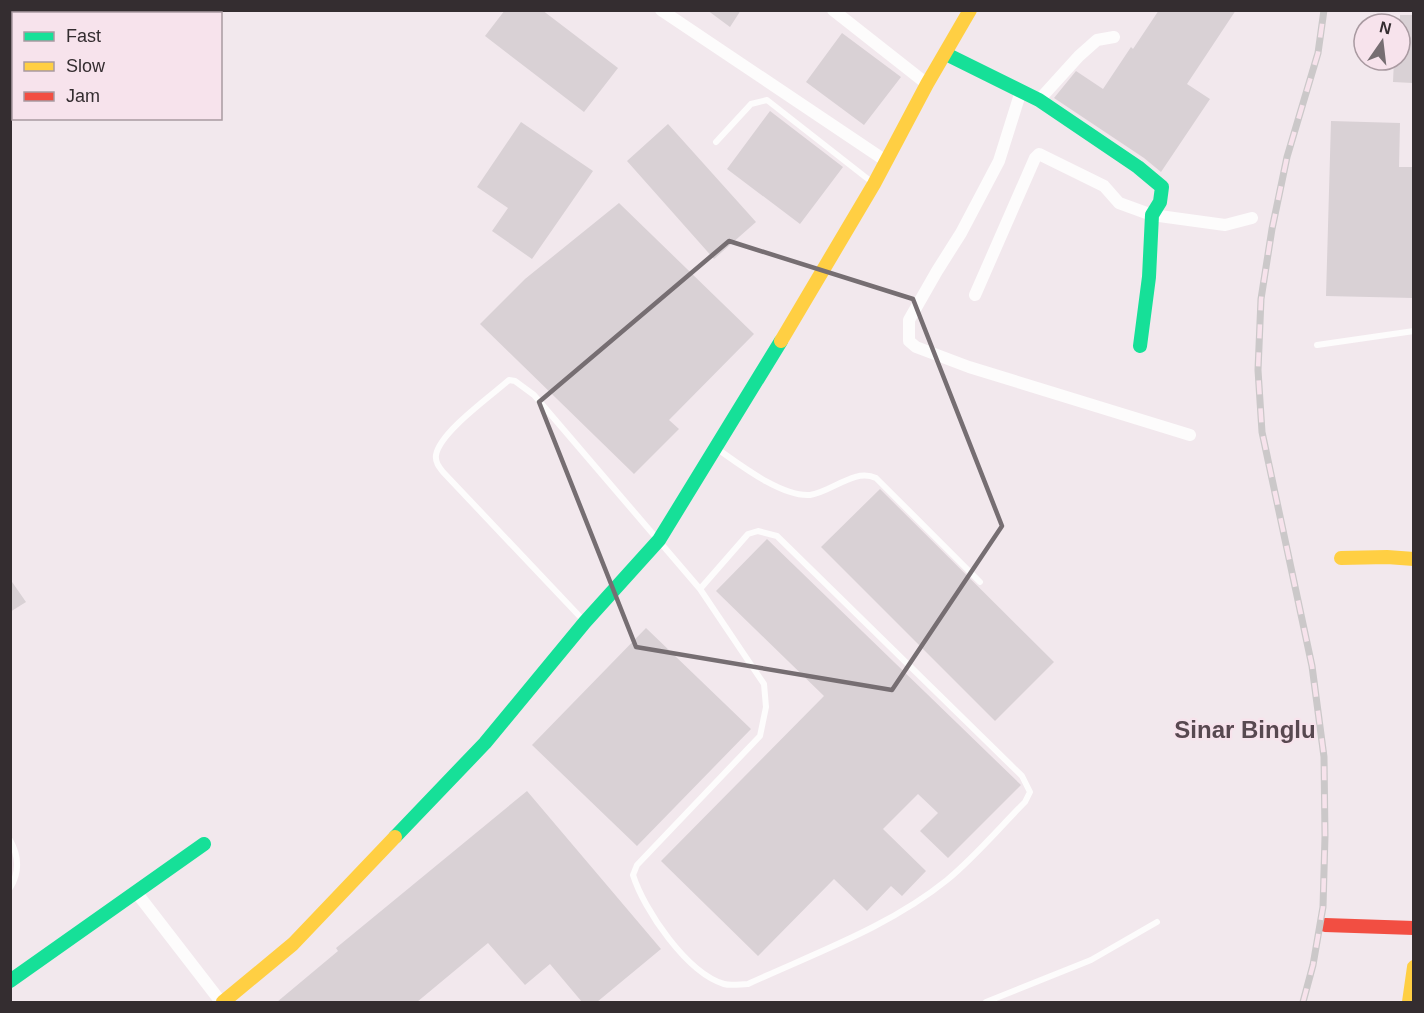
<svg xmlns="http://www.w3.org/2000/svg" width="1424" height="1013" font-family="Arial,sans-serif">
  <rect width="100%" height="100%" fill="#f2e8ed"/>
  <path fill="#d9d1d5" d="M505 10H542L618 68 584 112 485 36Z
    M707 10H741L730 27Z
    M1159 10H1236L1187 84 1210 99 1161 172 1144 158 1054 98 1076 71 1103 89 1131 47 1133 49Z
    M1400 15H1413V83L1393 82 1394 60H1400Z
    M842 33 901 77 864 125 806 82Z
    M770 111 843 167 800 224 727 169Z
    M1331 121 1400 123 1399 167H1413V298L1326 296Z
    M521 122 593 171 532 259 492 231 508 208 477 187Z
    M668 124 756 222 714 259 627 161Z
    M619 203 754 334 669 420 679 429 634 474 480 324 525 279Z
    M880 489 1054 662 995 721 821 547Z
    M767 539 1021 785 948 858 920 831 938 813 918 794 883 829 926 871 902 896 891 886 867 911 834 879 758 956 661 861 824 696 716 591Z
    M10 579 26 602 10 612Z
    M646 628 751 729 637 846 532 745Z
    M527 791 661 949 597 1002H582L550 964 525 985 488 943 417 1002H277L338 951 336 948Z"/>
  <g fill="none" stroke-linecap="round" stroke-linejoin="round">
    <path stroke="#fdfcfc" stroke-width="6" d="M716 142 751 104 767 100 873 183
      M1317 345 1414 331
      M716 448C739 464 781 497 810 495 832 492 854 468 876 478L980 582
      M585 622 443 472C439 467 435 462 436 455 440 432 490 397 509 380L515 381 534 395 700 589 764 684 766 707 760 736 637 865 633 875C644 910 687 973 724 984 731 986 741 984 748 984 815 953 889 927 947 880 975 857 1000 827 1025 802L1030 792 1022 776 777 536 758 531 748 534 700 589
      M10 840C19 856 20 872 10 888
      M986 1002 1091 960 1157 922"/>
    <path stroke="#fdfcfc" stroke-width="12" d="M71 10 73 14
      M661 10 886 161
      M833 10 927 84
      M107 14 112 10
      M1021 91 999 161 961 233 937 271 909 320V341L916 347 969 367 1190 435
      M1039 100 1079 56 1097 40 1114 37
      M975 295 1035 158 1039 154 1104 186 1119 203 1152 215 1225 225 1252 218
      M136 892 221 1002"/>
    <path stroke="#16e098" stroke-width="14" d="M946 54 1039 100 1138 167 1162 187 1160 202 1152 215 1149 277 1140 346
      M395 837 485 743 585 622 659 540 781 341
      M10 981 204 844"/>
    <path stroke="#ffcf43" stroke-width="14" d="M781 341 874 184 927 84 970 10
      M1341 558 1387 557 1414 559
      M223 1002 293 944 395 837
      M1409 1002 1414 967"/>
    <path stroke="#f24e42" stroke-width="14" d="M1325 925 1414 928"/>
    <defs>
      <path id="rail" d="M1303 1002 1313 965 1323 907 1325 836 1324 757 1312 666 1262 432 1258 370 1261 299 1272 229 1287 157 1318 53 1324 10"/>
    </defs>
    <use href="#rail" stroke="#cbc8c9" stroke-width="7"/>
    <use href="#rail" stroke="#f7e3ec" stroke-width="4.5" stroke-dasharray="14" stroke-linecap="butt"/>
  </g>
  <path fill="none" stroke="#766e72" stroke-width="4.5" stroke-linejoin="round" d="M729 241 913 299 1002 526 892 690 636 647 539 402Z"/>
  <g text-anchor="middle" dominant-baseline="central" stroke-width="4.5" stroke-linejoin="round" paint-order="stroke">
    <g font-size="24" font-weight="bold" fill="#584850" stroke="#f7e3ec">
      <text x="1245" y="729">Sinar Binglu</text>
    </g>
  </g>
  <rect width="1424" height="1013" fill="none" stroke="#342d30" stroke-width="24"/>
  <rect x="12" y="12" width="210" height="108" fill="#f7e3ec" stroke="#a99aa1" stroke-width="1.5"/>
  <rect x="24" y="32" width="30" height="9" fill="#16e098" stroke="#a99aa1" stroke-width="1.5"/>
  <text x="66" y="42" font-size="18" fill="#342d30">Fast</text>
  <rect x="24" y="62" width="30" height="9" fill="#ffcf43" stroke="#a99aa1" stroke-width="1.5"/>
  <text x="66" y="72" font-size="18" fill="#342d30">Slow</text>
  <rect x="24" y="92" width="30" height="9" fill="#f24e42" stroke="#a99aa1" stroke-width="1.5"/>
  <text x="66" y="102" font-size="18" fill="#342d30">Jam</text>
  <g transform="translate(1382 42) rotate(14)"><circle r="28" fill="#f7e3ec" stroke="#a99aa1" stroke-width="1.5"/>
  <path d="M0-4.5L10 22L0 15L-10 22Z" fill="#766e72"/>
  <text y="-9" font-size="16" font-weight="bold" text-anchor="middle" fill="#342d30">N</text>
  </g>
</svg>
